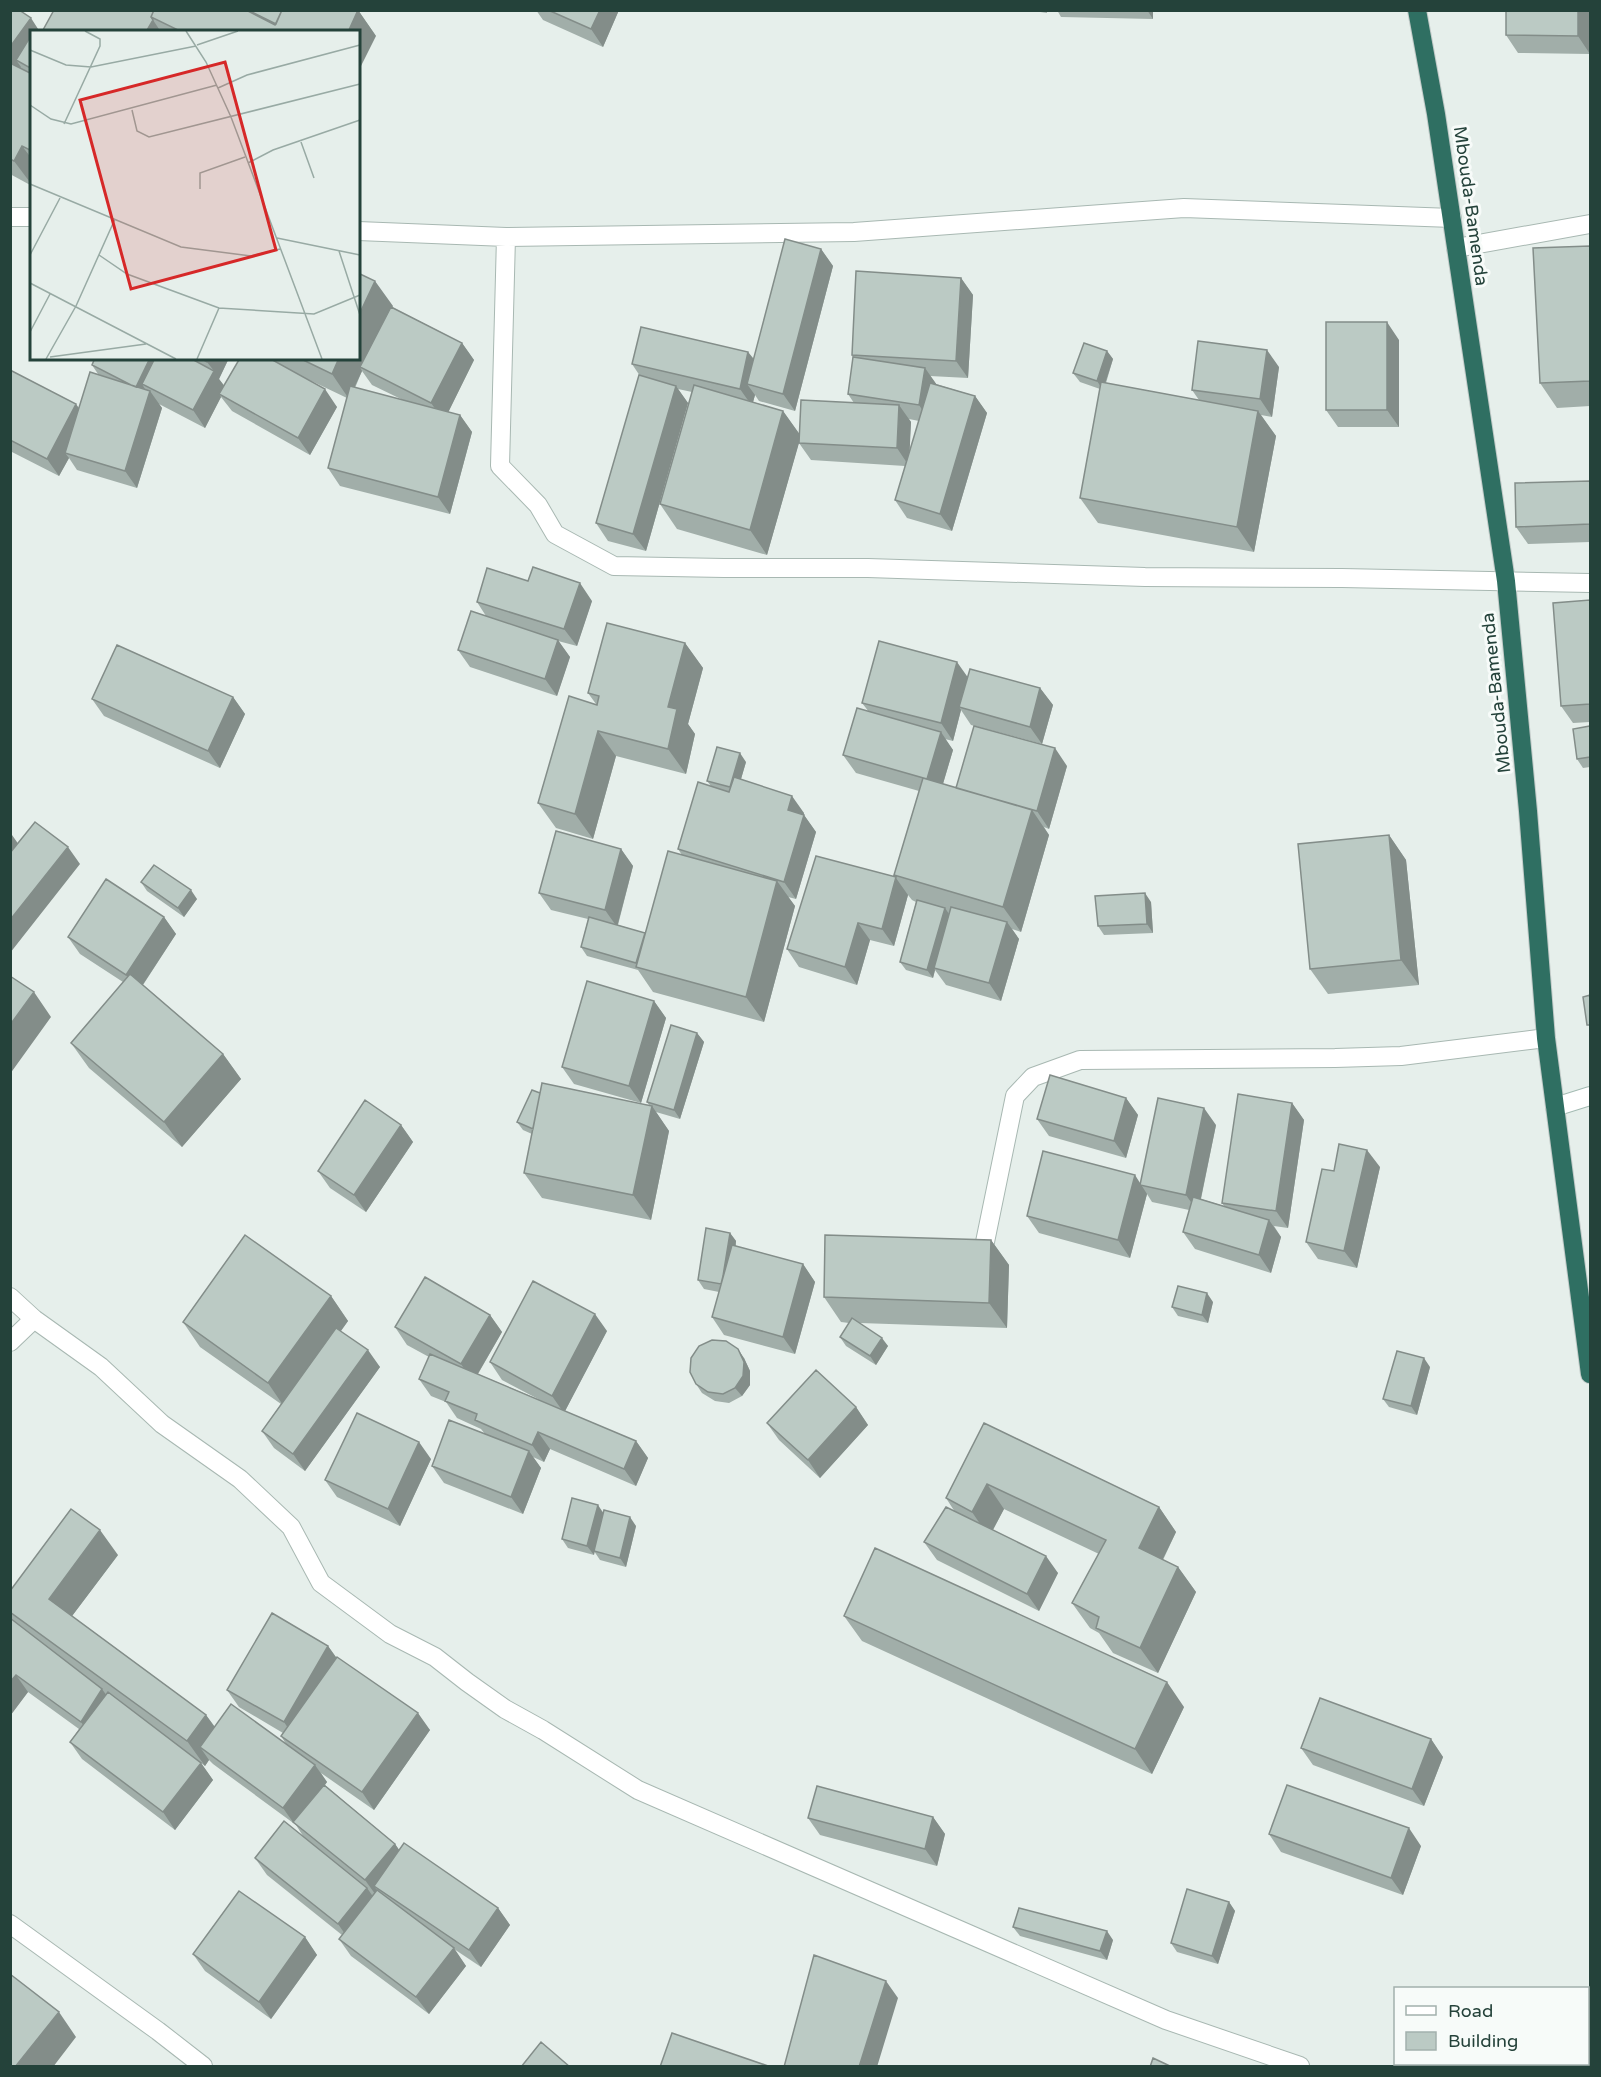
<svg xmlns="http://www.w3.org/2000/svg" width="1601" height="2077" font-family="'Varela Round',sans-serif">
  <rect width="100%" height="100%" fill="#e6efeb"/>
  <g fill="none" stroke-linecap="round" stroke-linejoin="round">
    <defs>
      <path id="street" d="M10 217H32
        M358 231 506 237 854 232 1184 208 1452 218
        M506 237 500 466 538 505 555 534 614 566 724 568H868L1145 577 1342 578 1590 583
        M1456 248 1590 224
        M985 1242 1015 1096 1033 1077 1080 1060 1335 1058 1401 1056 1546 1038
        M10 1297 34 1319 101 1367 162 1424 240 1479 291 1527 321 1583 390 1634 435 1657 467 1682 505 1709 543 1730 638 1790 1166 2020 1300 2066
        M10 1342 34 1319
        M10 1924 158 2031 203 2066"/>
      <path id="secondary" d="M1555 1107 1590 1096"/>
      <path id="highway" d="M1417 10 1436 114 1506 581 1528 811 1546 1038 1590 1374"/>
    </defs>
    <use href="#street" stroke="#a8b8b2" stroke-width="20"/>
    <use href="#secondary" stroke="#a4bbb3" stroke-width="20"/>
    <use href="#highway" stroke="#c2cac8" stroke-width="20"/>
    <use href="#street" stroke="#fff" stroke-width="18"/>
    <use href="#secondary" stroke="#fff" stroke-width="18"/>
    <use href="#highway" stroke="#2f6f62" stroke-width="18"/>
  </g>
  <path fill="#a1aea9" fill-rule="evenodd" d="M10 10 32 32V186L10 174Z
    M54 10H358L376 36 358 32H44L43 30Z
    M536 10H619L603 47 543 20Z
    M1027 10H1047V13Z
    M1057 10H1153V19L1061 17Z
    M1590 10V54L1518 53 1506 35Z
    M1590 246V406L1557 408 1540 383Z
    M821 249 833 266 795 411 759 401 755 395 753 402 783 411 799 434 854 403 848 394 853 358 852 355 961 278 973 295 968 378 930 376 936 384 975 396 987 413 952 531 907 518 895 500 905 466 811 460 799 443V442L767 555 677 529 660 504 692 392 678 389 688 403 646 551 608 541 596 523 640 376 632 364 748 352 754 359ZM909 419 919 421 909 452 911 422Z
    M393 306 392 307 462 343 474 360 448 412 460 415 472 432 450 514 340 486 328 468 347 398 301 376 337 407 310 455 232 411 221 397 205 428 159 404 162 408 137 488 77 470 69 458 59 476 10 451V370L79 408 102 376 98 374 92 365 155 358H229L219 379 224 386 240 358H358ZM362 371 372 385 403 400 355 388Z
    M1399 340V427H1338L1326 410Z
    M1107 351 1113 359 1106 383 1199 400 1192 390 1279 367 1272 417 1261 415 1276 436 1254 552 1098 523 1080 498 1100 389 1080 382 1073 373Z
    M1590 482V542L1528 544 1516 527Z
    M1590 600V722L1573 723 1561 706Z
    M592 601 577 646 558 641 570 657 557 696 470 667 458 650 486 616 477 602Z
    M685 643 703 668 688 724 695 734 686 774 616 756 593 839 556 828 538 803 596 704 588 693Z
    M968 677 1040 688 1053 705 1042 744 971 725 961 710 953 741 945 739 953 750 943 784 957 788 1067 766 1049 829 1044 827 1049 835 1021 932 1012 929 1019 939 1001 1001 946 985 935 970 933 978 906 970 900 962 916 902 912 900 908 895 894 946 870 940 857 985 799 967 787 949 895 877 894 875 919 791 856 773 843 755 869 712 862 703Z
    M233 697 245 714 220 768 104 716 92 699Z
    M1590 726V767L1583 768 1577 759Z
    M746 762 741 779 804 813V815L816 832 796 899 788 897 795 906 764 1022 653 992 638 970 587 956 581 947 588 919 551 910 539 893 621 849 633 866 618 925 645 933 682 855 678 849 711 786 707 781Z
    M1389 835 1406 860 1419 985 1328 994 1310 969Z
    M141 882 197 899 184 917 147 891Z
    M1151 902 1153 933 1104 935 1098 926Z
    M164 917 176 934 143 985 223 1054 241 1079 182 1147 89 1068 71 1043 123 982 80 954 68 937Z
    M654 1001 666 1018 641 1103 574 1084 562 1067Z
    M697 1033 704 1042 680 1119 656 1112 669 1131 651 1220 542 1198 524 1173 532 1134 523 1130 517 1122 540 1093 649 1105 647 1102Z
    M1126 1098 1138 1115 1126 1158 1049 1136 1037 1119Z
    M1292 1103 1304 1120 1288 1228 1274 1226 1281 1237 1271 1273 1195 1249 1183 1232 1189 1210 1152 1202 1147 1194 1130 1258 1039 1233 1027 1216 1141 1184 1216 1125 1201 1199 1224 1206 1222 1203Z
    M401 1125 413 1142 366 1212 330 1188 318 1171Z
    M1380 1167 1357 1268 1318 1259 1306 1242 1334 1171Z
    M730 1233 736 1241V1246L803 1264 815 1282 795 1354 724 1335 712 1317 719 1292 704 1289 698 1280Z
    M991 1240 1009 1265 1007 1328 860 1323 888 1346 876 1365 846 1346 840 1337 849 1323 841 1322 824 1297Z
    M331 1296 348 1321 341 1331 380 1367 305 1471 274 1448 262 1431 281 1404 200 1347 183 1322Z
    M1213 1302 1208 1323 1178 1316 1172 1307Z
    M490 1315 502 1332 478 1374 540 1400 502 1380 490 1362 607 1331 565 1411 636 1441 648 1458 636 1486 550 1449 544 1462 533 1457 541 1468 523 1514 444 1483 432 1466 485 1434 481 1429 457 1418 446 1402 431 1396 419 1379 429 1357 407 1345 395 1327Z
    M744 1358 750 1371V1385L742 1396 729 1403 715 1401 702 1393 696 1384Z
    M1430 1367 1417 1415 1389 1407 1383 1399Z
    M856 1407 868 1425 820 1478 779 1440 767 1423Z
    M984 1423 1159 1507 1176 1532 1163 1560 1178 1567 1196 1592 1158 1673 1113 1653 1099 1633 1090 1628 1072 1603 1099 1554 1004 1509 993 1530 1058 1573 1039 1611 937 1560 924 1542 955 1512 946 1498Z
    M431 1459 400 1526 337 1497 325 1480Z
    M603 1514 636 1526 626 1567 600 1560 594 1551V1555L568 1548 562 1539Z
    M118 1555 72 1616 206 1715 215 1727 286 1744 281 1736 283 1733 239 1707 227 1690 328 1646 336 1657 430 1730 374 1810 321 1773 327 1782 325 1785 395 1844 399 1850 498 1908 510 1925 481 1967 454 1949 466 1966 429 2014 351 1956 339 1939 342 1935 267 1875 255 1858 305 1839 296 1825 213 1764 209 1760 205 1766 201 1763 213 1780 175 1830 82 1759 70 1742 79 1729 28 1692 10 1716V1591Z
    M844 1616 1184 1707 1152 1774 862 1641Z
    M1431 1739 1443 1757 1424 1806 1313 1765 1301 1748Z
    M933 1817 945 1834 937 1866 820 1835 808 1818Z
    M1269 1834 1421 1846 1403 1895 1281 1852Z
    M1229 1902 1235 1911 1218 1964 1177 1952 1171 1943Z
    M1013 1927 1113 1940 1107 1960 1020 1936Z
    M305 1937 317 1955 271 2019 205 1971 193 1954Z"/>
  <path fill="#838d89" d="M358 10 376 36 358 72V32H348Z
    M600 10H619L603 47 591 29Z
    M1147 10H1153V19Z
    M1578 10H1590V54L1578 36Z
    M31 18 40 32H32V52L16 60 21 67 10 81V47Z
    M153 20 161 32H146Z
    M22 146 32 159V185L14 161Z
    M821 249 833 266 795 411 783 394Z
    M961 278 973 295 968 378 956 361Z
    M375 281 393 306 363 369 360 367 362 371 349 399 332 374 339 358H358V317Z
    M1387 322 1399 340V427L1387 410Z
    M462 343 474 360 444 421 431 403Z
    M1267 350 1279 367 1272 417 1260 399Z
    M1107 351 1113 359 1103 390 1097 381Z
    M748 352 761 369 747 384 755 395 752 406 740 389Z
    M150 358H154L158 364 142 384 145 389 136 387Z
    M209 358H229L219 379 226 388 219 394 221 397 205 428 193 410 214 371 207 362Z
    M925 368 937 385 931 423 919 405Z
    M676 386 688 403 646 551 633 534Z
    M325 389 337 407 310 455 298 438Z
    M150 391 162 408 137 488 125 471Z
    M975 396 987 413 952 531 940 514Z
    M76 404 88 421 65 453 69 458 59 476 47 459Z
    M899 405 911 422 909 466 897 448Z
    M783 411 801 436 767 555 750 530Z
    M1258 411 1276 436 1254 552 1237 527Z
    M460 415 472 432 450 514 438 497Z
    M580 583 592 601 577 646 564 629Z
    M558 640 570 657 557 696 545 679Z
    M685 643 703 668 688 724 695 734 686 774 668 749V707Z
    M957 662 969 679 959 707 961 710 953 741 941 723Z
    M1040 688 1053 705 1042 744 1030 727Z
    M233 697 245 714 220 768 208 751Z
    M598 731 616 756 593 839 575 814Z
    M941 732 953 750 939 797 927 779Z
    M1055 748 1067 766 1049 829 1037 811Z
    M740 753 746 762 736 796 730 787Z
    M792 796 804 813 800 827 788 810Z
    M1032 810 1049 835 1021 932 1003 907Z
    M804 815 816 832 796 899 784 882Z
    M12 835 24 852 10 870V837Z
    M1389 835 1406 860 1419 985 1401 960Z
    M68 847 80 864 10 953V920Z
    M621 849 633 866 617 927 605 910Z
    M896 878 908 895 894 946 882 929Z
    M777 881 795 906 764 1022 746 997Z
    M191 890 197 899 184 917 178 908Z
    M1145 893 1151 902 1153 933 1147 924Z
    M945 908 951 917 934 968 935 970 933 978 927 970Z
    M164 917 176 934 138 992 126 975Z
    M1007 922 1019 939 1001 1001 989 983Z
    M858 923 870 940 857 985 845 967Z
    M34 992 51 1017 10 1074V1025Z
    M654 1001 666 1018 641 1103 629 1086Z
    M697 1033 704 1042 680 1119 674 1110Z
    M223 1054 241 1079 182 1147 164 1122Z
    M1126 1098 1138 1115 1126 1158 1114 1141Z
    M1292 1103 1304 1120 1288 1228 1276 1211Z
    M652 1106 669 1131 651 1220 633 1195Z
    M1204 1108 1216 1125 1198 1212 1186 1195Z
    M401 1125 413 1142 366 1212 354 1195Z
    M1367 1150 1380 1167 1357 1268 1344 1251Z
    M1135 1175 1147 1194 1130 1258 1118 1240Z
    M1269 1220 1281 1237 1271 1273 1259 1255Z
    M730 1233 736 1241 728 1293 722 1284Z
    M991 1240 1009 1265 1007 1328 989 1303Z
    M803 1264 815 1282 795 1354 783 1337Z
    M1207 1293 1213 1302 1208 1323 1202 1315Z
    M331 1296 348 1321 285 1408 268 1383Z
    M595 1314 607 1331 564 1413 552 1396Z
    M490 1315 502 1332 473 1382 461 1364Z
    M882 1338 888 1346 876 1365 870 1356Z
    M738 1349 744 1358 750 1371V1385L742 1396 735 1388Z
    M368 1350 380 1367 305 1471 293 1454Z
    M1424 1358 1430 1367 1417 1415 1411 1406Z
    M856 1407 868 1425 820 1478 808 1460Z
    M538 1432 550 1449 544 1462 532 1445Z
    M636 1441 648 1458 636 1486 624 1469Z
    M419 1442 431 1459 400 1526 388 1509Z
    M529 1451 541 1468 523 1514 511 1497Z
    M987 1484 1004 1509 989 1537 972 1512Z
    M598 1505 604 1514 594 1555 587 1546Z
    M1159 1507 1176 1532 1156 1573 1139 1548Z
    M630 1517 636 1526 626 1567 620 1558Z
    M100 1530 118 1555 66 1624 49 1599Z
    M1046 1556 1058 1573 1039 1611 1027 1594Z
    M1178 1567 1196 1592 1158 1673 1140 1648Z
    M328 1646 340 1663 296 1740 284 1722Z
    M16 1675 28 1692 10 1716V1682Z
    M1167 1682 1184 1707 1152 1774 1135 1749Z
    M102 1689 114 1706 93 1739 81 1722Z
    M418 1713 430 1730 374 1810 362 1792Z
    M206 1715 224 1740 200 1747 209 1760 205 1766 187 1741Z
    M1431 1739 1443 1757 1424 1806 1412 1789Z
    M201 1763 213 1780 175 1830 163 1812Z
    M315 1765 327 1782 296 1824 293 1822 295 1825 283 1808Z
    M933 1817 945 1834 937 1866 925 1849Z
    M1409 1828 1421 1846 1403 1895 1391 1878Z
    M395 1844 407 1861 374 1886 380 1894 378 1898 365 1880Z
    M367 1888 379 1905 350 1941 338 1924Z
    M1229 1902 1235 1911 1218 1964 1212 1956Z
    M498 1908 510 1925 481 1967 469 1950Z
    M1107 1931 1113 1940 1107 1960 1100 1951Z
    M305 1937 317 1955 271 2019 259 2002Z
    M454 1948 466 1966 429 2014 416 1997Z
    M886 1981 898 1998 877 2067H859Z
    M59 2012 76 2037 53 2067H15Z"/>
  <path fill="#bbcac4" stroke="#838d89" stroke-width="1.5" d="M10 10H19L31 18 10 47Z
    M54 10H154L151 17 153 20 146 32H46L43 30Z
    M154 10H246L275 25 282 10H358L348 32H182L151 17Z
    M248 10H282L276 24Z
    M548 10H600L591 29Z
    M1506 10H1578V36L1506 35Z
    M32 34V69L16 60Z
    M10 63 32 74V151L22 146 14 161 10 159Z
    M785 239 821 249 783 394 747 384Z
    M1590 246V381L1540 383 1533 248Z
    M856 271 961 278 956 361 852 355Z
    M358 273 375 281 358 317Z
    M391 307 462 343 431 403 360 367Z
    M1326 322H1387V410H1326Z
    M641 327 748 352 740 389 632 364Z
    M1198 341 1267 350 1260 399 1192 390Z
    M1084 343 1107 351 1097 381 1073 373Z
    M853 357 925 368 919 405 848 394Z
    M95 358H150L136 387 131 385 92 365Z
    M155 358H190L214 371 193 410 142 384Z
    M200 358H209L207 362Z
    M240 358H269L325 389 298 438 219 394Z
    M299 358H339L332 374Z
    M10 370 76 404 47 459 10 440Z
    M90 372 150 391 125 471 65 453Z
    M639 375 676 386 633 534 596 523Z
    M1101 382 1258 411 1237 527 1080 498Z
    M930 383 975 396 940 514 895 500Z
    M694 385 783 411 750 530 660 504Z
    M350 386 460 415 438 497 328 468Z
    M801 400 899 405 897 448 799 443Z
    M1590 481V524L1516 527 1515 483Z
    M533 567 580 583 564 629 477 602 487 568 528 581Z
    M1590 600V704L1561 706 1553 603Z
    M471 611 558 640 545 679 458 650Z
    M607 623 685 643 668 707 677 709 668 749 598 731 575 814 538 803 569 696 597 705 599 696 588 693Z
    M879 641 957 662 941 723 862 703Z
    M117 645 233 697 208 751 92 699Z
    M970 669 1040 688 1030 727 959 707Z
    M857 708 941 732 927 779 843 755Z
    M974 726 1055 748 1037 811 956 788Z
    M1590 726V757L1577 759 1573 729Z
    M717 747 740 753 730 787 707 781Z
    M734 777 792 796 788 810 804 815 784 882 678 849 698 782 729 792Z
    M923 778 1032 810 1003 907 894 875Z
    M35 822 68 847 10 920V853Z
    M556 831 621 849 605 910 539 893Z
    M1389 835 1401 960 1310 969 1298 844Z
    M668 851 777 881 746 997 636 967Z
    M816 856 896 877 882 929 858 923 845 967 787 949Z
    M154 865 191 890 178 908 141 882Z
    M106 879 164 917 126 975 68 937Z
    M1145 893 1147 924 1098 926 1095 896Z
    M917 900 945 908 927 970 900 962Z
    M951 907 1007 922 989 983 934 968Z
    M589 917 645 933 636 963 581 947Z
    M130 974 223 1054 164 1122 71 1043Z
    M10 976 34 992 10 1025Z
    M587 981 654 1001 629 1086 562 1067Z
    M1590 995V1025H1587L1583 997Z
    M671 1025 697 1033 674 1110 647 1102Z
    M1050 1075 1126 1098 1114 1141 1037 1119Z
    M542 1083 652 1106 633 1195 524 1173Z
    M532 1090 540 1093 533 1129 517 1122Z
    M1238 1094 1292 1103 1276 1211 1222 1203Z
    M1158 1098 1204 1108 1186 1195 1140 1185Z
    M365 1100 401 1125 354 1195 318 1171Z
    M1339 1144 1367 1150 1344 1251 1306 1242 1322 1169 1334 1171Z
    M1043 1151 1135 1175 1118 1240 1027 1216Z
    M1193 1197 1269 1220 1259 1255 1183 1232Z
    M706 1228 730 1233 723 1276 721 1284 698 1280Z
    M245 1235 331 1296 268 1383 183 1322Z
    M825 1235 991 1240 989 1303 824 1297Z
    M732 1245 803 1264 783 1337 712 1317Z
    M425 1277 490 1315 461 1364 395 1327Z
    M533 1281 595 1314 552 1396 490 1362Z
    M1178 1286 1207 1293 1202 1315 1172 1307Z
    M852 1318 882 1338 870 1356 840 1337Z
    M336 1328 368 1350 293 1454 262 1431Z
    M712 1340 726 1341 738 1349 744 1362 743 1376 735 1388 723 1394 708 1392 696 1384 690 1372 691 1358 699 1346Z
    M1397 1351 1424 1358 1411 1406 1383 1399Z
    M430 1354 636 1441 624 1469 538 1432 532 1445 475 1420 477 1414 445 1401 449 1392 419 1379Z
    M816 1370 856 1407 808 1460 767 1423Z
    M357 1413 419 1442 388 1509 325 1480Z
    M449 1420 529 1451 511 1497 432 1466Z
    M984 1423 1159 1507 1139 1548 1178 1567 1140 1648 1096 1628 1099 1617 1072 1603 1106 1540 987 1484 972 1512 946 1498Z
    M572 1498 598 1505 587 1546 562 1539Z
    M946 1507 1046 1556 1027 1594 924 1542Z
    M71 1509 100 1530 49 1599 206 1715 187 1741 10 1612V1591Z
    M604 1510 630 1517 620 1558 594 1551Z
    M875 1548 1167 1682 1135 1749 844 1616Z
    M272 1613 328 1646 284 1722 227 1690Z
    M10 1618 102 1689 81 1722 16 1675 10 1682Z
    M337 1657 418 1713 362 1792 281 1736Z
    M108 1692 201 1763 163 1812 70 1742Z
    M1320 1698 1431 1739 1412 1789 1301 1748Z
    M231 1704 315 1765 283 1808 200 1747Z
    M324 1785 395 1844 365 1880 293 1822Z
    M1287 1785 1409 1828 1391 1878 1269 1834Z
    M817 1786 933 1817 925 1849 808 1818Z
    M284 1821 367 1888 338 1924 255 1858Z
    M404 1843 498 1908 469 1950 374 1886Z
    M1187 1889 1229 1902 1212 1956 1171 1943Z
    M377 1890 454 1948 416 1997 339 1939Z
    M239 1891 305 1937 259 2002 193 1954Z
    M1019 1908 1107 1931 1100 1951 1013 1927Z
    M814 1955 886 1981 859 2067H784Z
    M10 1974 59 2012 15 2067H10Z
    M672 2033 771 2067H660Z
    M541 2042 570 2067H521Z
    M1153 2058 1172 2067H1150Z"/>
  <g text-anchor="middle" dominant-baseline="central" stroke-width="6" stroke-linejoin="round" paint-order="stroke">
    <g font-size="18" fill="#24423a" stroke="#f7fbf9">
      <text transform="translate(1471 206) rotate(82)">Mbouda-Bamenda</text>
      <text transform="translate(1496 693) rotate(-96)">Mbouda-Bamenda</text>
    </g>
  </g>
  <g transform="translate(30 30)">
    <rect width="330" height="330" fill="#e6efeb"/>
    <path fill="none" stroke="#98aaa4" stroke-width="1.5" d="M156 1 176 32 201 87 292 329M167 15 208 1M0 20 36 35 61 37 166 16M188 58 217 45 330 15M0 75 21 89 41 94 187 55M102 80 107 101 119 107 330 54M34 94 70 16V9L55 1M271 112 284 148M218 133 243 120 330 90M0 154 151 217 221 226 250 219M170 159V143L215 127M247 208 330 225M309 221 330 285M0 225 30 168M69 225 97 244 189 278M0 253 146 329M0 302 20 264M20 327 116 314M16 329 46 276 85 189M167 329 189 278 284 284 330 265"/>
    <path fill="#d62828" fill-opacity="0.15" stroke="#d62828" stroke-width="3" d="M195 32 246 220 101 259 50 70Z"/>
    <rect width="330" height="330" fill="none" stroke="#24423a" stroke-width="3"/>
  </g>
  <rect width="1601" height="2077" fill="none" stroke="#24423a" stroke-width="24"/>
  <rect x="1394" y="1987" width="195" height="78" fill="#f7fbf9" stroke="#a3b1ad" stroke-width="1.5"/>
  <rect x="1406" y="2006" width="30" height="9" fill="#ffffff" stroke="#a3b1ad" stroke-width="1.5"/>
  <text x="1448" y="2017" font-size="18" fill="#24423a">Road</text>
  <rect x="1406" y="2032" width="30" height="18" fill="#bbcac4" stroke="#a3b1ad" stroke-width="1.5"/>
  <text x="1448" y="2047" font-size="18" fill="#24423a">Building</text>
</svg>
